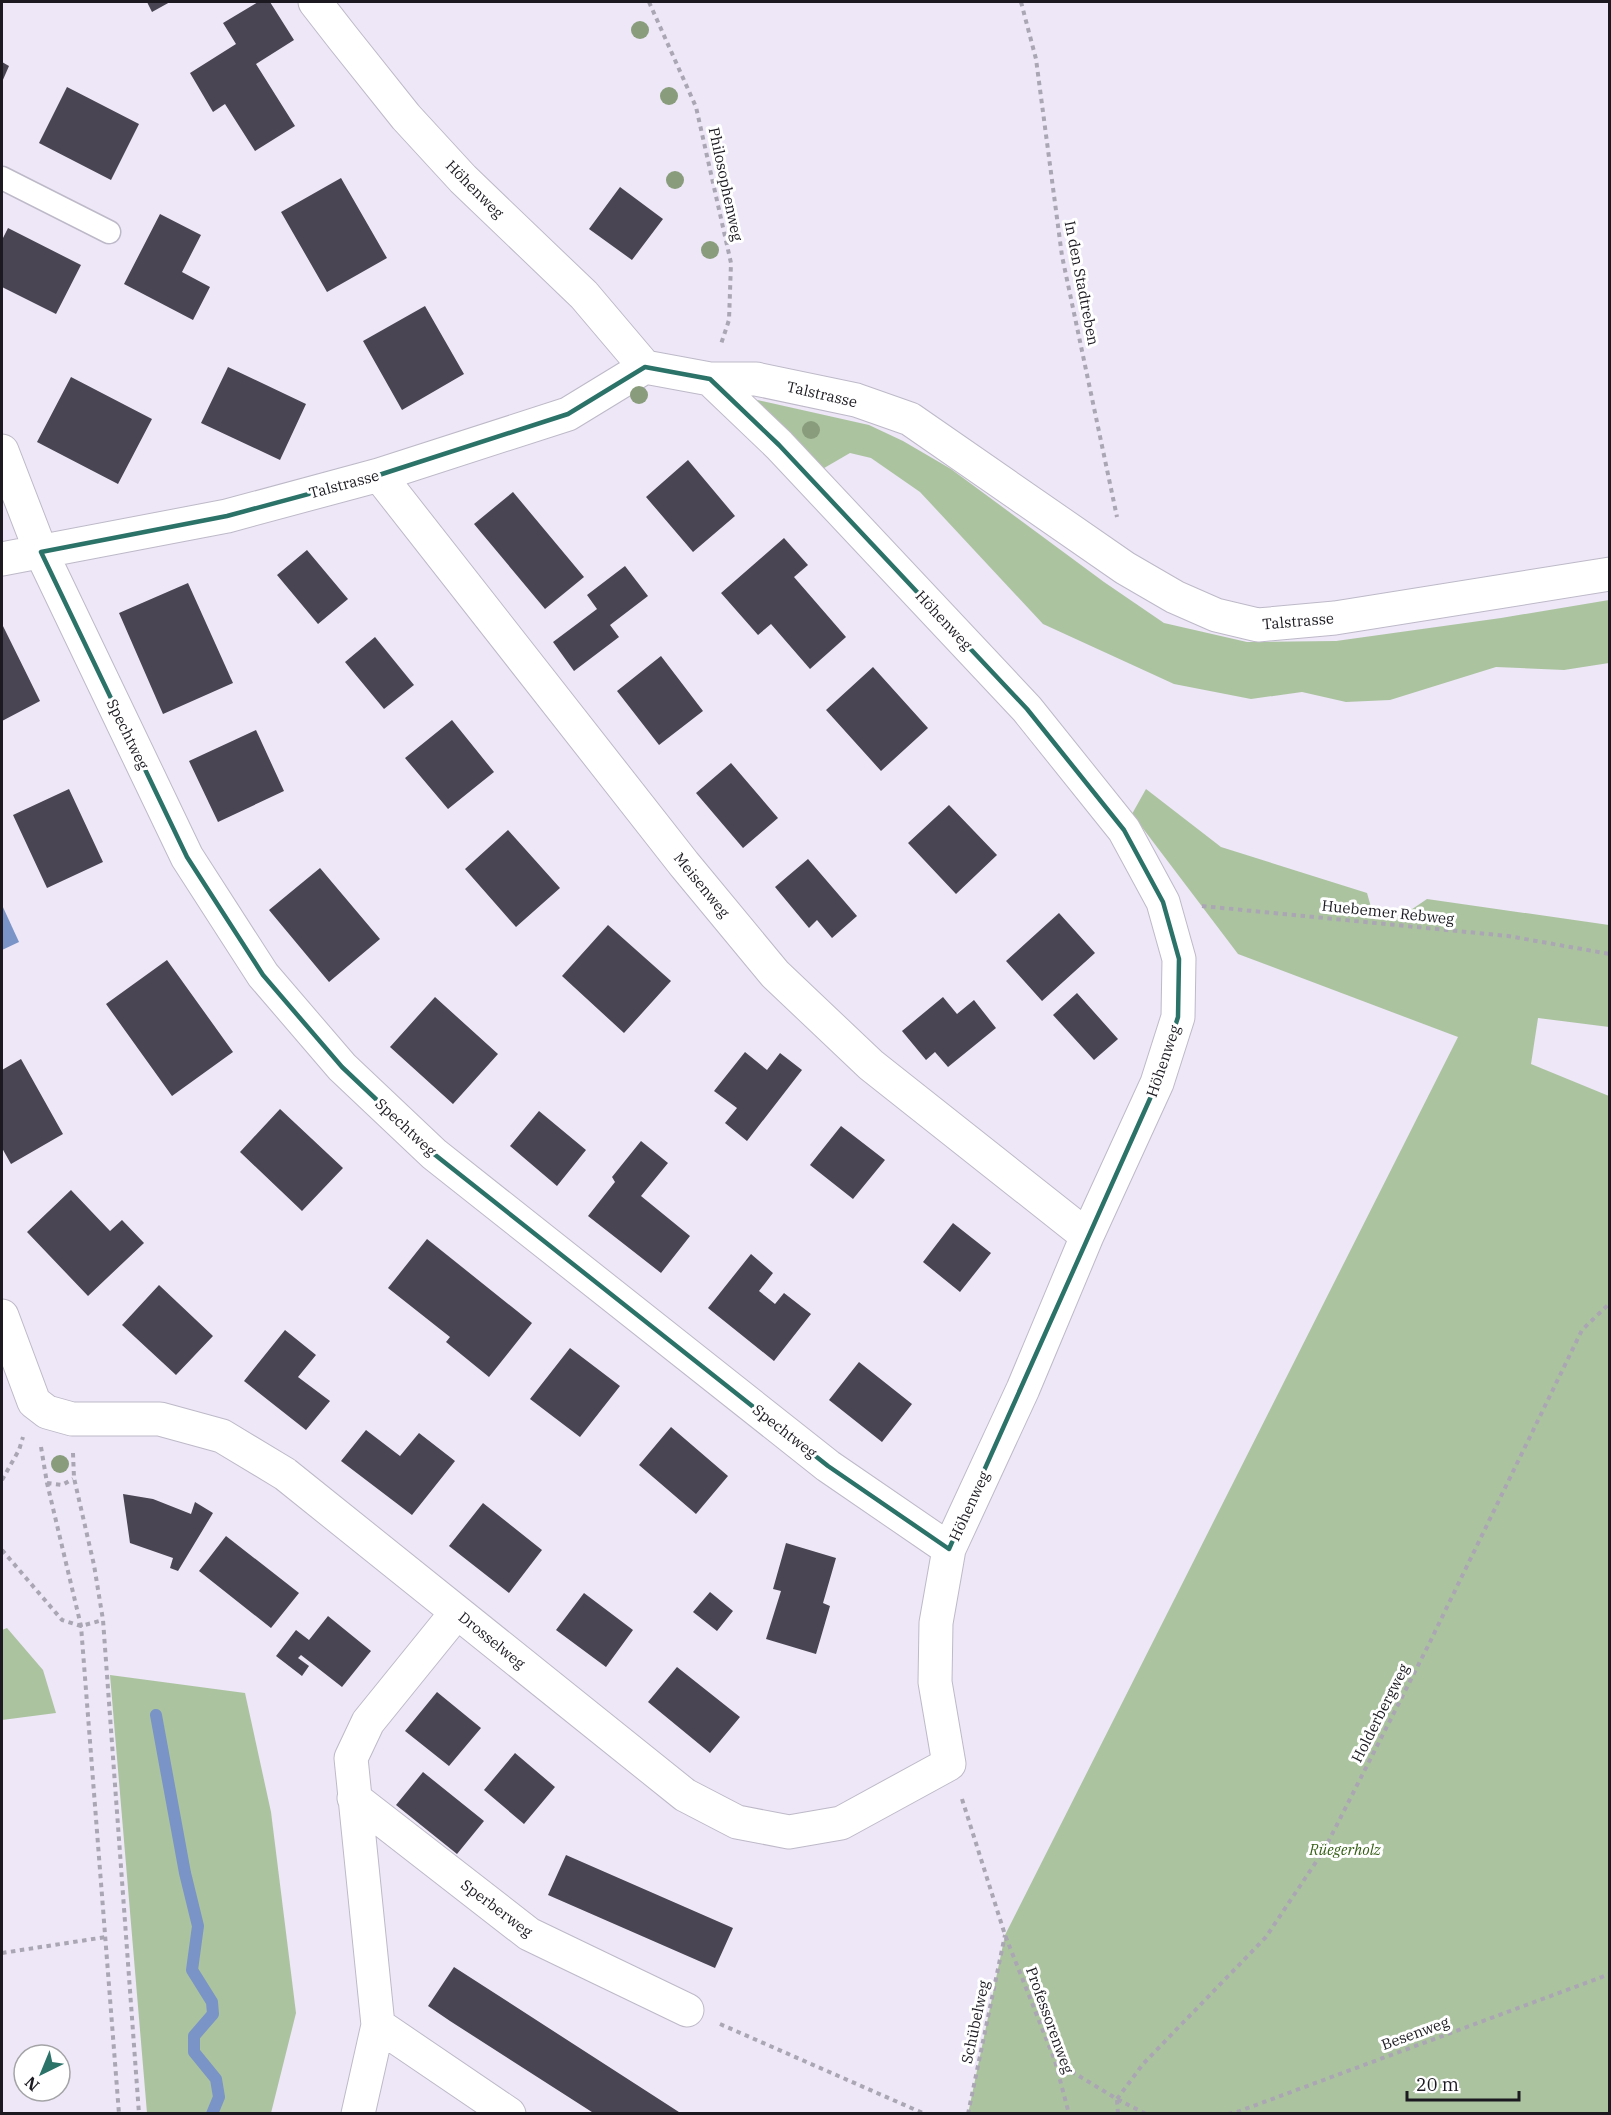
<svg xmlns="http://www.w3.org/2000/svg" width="1611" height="2115" font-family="'IBM Plex Serif',serif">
  <rect width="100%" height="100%" fill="#ede7f7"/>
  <path fill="#acc3a0" d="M744 397 869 425 903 441 951 469 1104 582 1164 623 1247 642 1336 641 1501 618 1609 600V663L1564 670 1496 667 1390 700 1346 702 1302 692 1251 699 1174 684 1043 624 920 492 871 458 850 453 819 471Z
    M1146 789 1221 847 1367 893 1373 914 1399 918 1427 899 1609 925V1027L1538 1018 1531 1064 1609 1096V2113L968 2114 1005 1935 1458 1037 1238 954 1132 814Z
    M7 1628 43 1670 56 1713 2 1720V1630Z
    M110 1675 245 1693 271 1812 296 2013 271 2113H147Z"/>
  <path fill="#7a94c7" d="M2 905 19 942 2 950Z"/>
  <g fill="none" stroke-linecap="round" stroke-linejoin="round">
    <path stroke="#7a94c7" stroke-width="12" d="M156 1715 185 1873 198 1926 192 1970 212 2002 213 2014 194 2036V2052L216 2079 219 2097 212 2114"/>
  </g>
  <path fill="#4a4552" d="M147 2H170L152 12Z
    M258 2H270L294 40 256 64 295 126 255 151 225 104 213 112 190 73 236 44 223 23Z
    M2 62 9 66 2 82Z
    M67 87 139 124 111 180 39 143Z
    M341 178 387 258 327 292 281 212Z
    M620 187 663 219 632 260 589 229Z
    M160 214 201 235 182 272 210 287 193 320 124 284Z
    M8 228 81 265 56 314 2 287V240Z
    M425 306 464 374 402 410 363 341Z
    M228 367 306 404 280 460 201 423Z
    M71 377 152 419 118 484 37 442Z
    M688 460 735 516 693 552 646 497Z
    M513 492 584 577 545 609 474 524Z
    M784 538 808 565 794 577 846 637 810 669 771 624 758 635 721 593Z
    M307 550 348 599 318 624 277 575Z
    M625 566 648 596 610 625 619 637 574 671 553 642 597 609 587 595Z
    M188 583 233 683 163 714 119 613Z
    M2 624 40 701 2 721Z
    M375 637 414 685 384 709 345 662Z
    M661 656 703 711 659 745 617 691Z
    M873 667 928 728 881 771 826 710Z
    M452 720 494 772 448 809 405 758Z
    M256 730 284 791 218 822 189 761Z
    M731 763 778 818 743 848 696 793Z
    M69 789 103 862 47 888 13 815Z
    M949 805 997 855 956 894 908 843Z
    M508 830 560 888 516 927 465 869Z
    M808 859 857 916 832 938 817 920 809 928 775 887Z
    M320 868 380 939 329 982 269 910Z
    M1059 913 1095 953 1042 1001 1006 961Z
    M608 925 671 981 624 1033 562 976Z
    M167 960 233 1052 172 1096 106 1004Z
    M1077 993 1118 1039 1094 1060 1053 1015Z
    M435 997 498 1054 453 1104 390 1047Z
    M943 997 957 1014 974 1000 996 1028 948 1067 935 1052 926 1060 902 1031Z
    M745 1052 767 1070 780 1053 802 1070 747 1141 725 1123 737 1108 714 1091Z
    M21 1059 63 1134 11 1164 2 1148V1070Z
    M280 1109 343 1168 302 1211 240 1152Z
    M539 1111 586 1150 557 1186 510 1146Z
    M841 1126 885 1160 853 1199 810 1165Z
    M641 1141 668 1163 641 1196 690 1236 661 1273 588 1216 615 1182 612 1177Z
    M71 1190 110 1231 122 1220 144 1243 88 1296 27 1232Z
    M953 1223 991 1253 960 1292 923 1262Z
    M427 1239 532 1323 489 1377 446 1342 450 1337 388 1288Z
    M751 1254 773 1273 759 1291 775 1304 784 1293 811 1314 774 1361 708 1308Z
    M159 1285 213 1336 176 1375 122 1325Z
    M285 1330 316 1355 298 1377 330 1401 306 1430 244 1381Z
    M570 1348 620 1386 580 1437 530 1399Z
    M859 1362 912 1404 882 1442 829 1400Z
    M671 1427 728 1476 696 1514 639 1465Z
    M366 1430 400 1456 419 1433 455 1461 412 1515 341 1461Z
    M123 1494 153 1499 191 1514 195 1502 213 1513 178 1571 170 1568 173 1558 130 1543Z
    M483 1503 542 1550 509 1593 449 1546Z
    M226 1536 299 1593 271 1628 199 1571Z
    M786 1543 836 1558 823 1603 830 1606 816 1654 766 1639 781 1591 773 1589Z
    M710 1592 733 1611 717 1631 693 1612Z
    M584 1593 633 1630 606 1667 556 1630Z
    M328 1616 371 1651 342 1687 301 1655 298 1658 309 1666 302 1676 276 1656 296 1630 309 1640Z
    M677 1667 740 1717 710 1753 648 1702Z
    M437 1692 481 1728 449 1766 405 1731Z
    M515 1753 555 1787 524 1824 484 1790Z
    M423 1772 484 1821 457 1854 396 1805Z
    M566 1855 733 1928 715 1968 548 1895Z
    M454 1967 682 2114H595L450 2021 428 2006Z"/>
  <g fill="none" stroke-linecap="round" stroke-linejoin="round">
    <defs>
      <path id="service" d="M2 178 109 232"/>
      <path id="minor" d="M315 2 343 38 406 117 463 179 584 295 645 367
        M2 451 41 552 187 857 263 975 342 1067 434 1154 828 1466 949 1549
        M379 475 684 864 775 974 871 1065 1087 1236
        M2 559 227 516 379 475 568 414 645 367 710 379H756L856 400 910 419 1125 568 1175 597 1216 615 1258 625 1335 618 1610 574
        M2 1316 34 1402 47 1412 72 1419H160L222 1436 285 1474 685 1795 737 1822 789 1832 841 1823 949 1764 935 1682 936 1623 949 1549 1023 1389 1087 1236 1157 1083 1178 1017 1179 959 1163 902 1124 830 1027 709 779 445 710 379
        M354 1798 529 1934 687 2010
        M378 2025 509 2114
        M358 2114 378 2025 351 1758 368 1722 457 1612"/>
    </defs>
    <use href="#service" stroke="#beb9c8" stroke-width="25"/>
    <use href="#minor" stroke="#beb9c8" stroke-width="35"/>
    <path stroke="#aba6b3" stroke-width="4" stroke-dasharray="4.5 4.5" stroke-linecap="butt" d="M649 2 696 107 731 263 729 320 721 344
      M1021 2 1036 59 1062 256 1117 517
      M1202 906 1508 936 1610 954
      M41 1447 47 1483 81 1626 119 2114
      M73 1453 74 1478 94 1565 103 1620 139 2114
      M2 1480 19 1450 23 1437
      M47 1483 62 1485 73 1479
      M2 1550 62 1620 81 1626 103 1620
      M962 1799 1005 1935 1055 2061 1069 2114
      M2 1953 106 1937
      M720 2024 925 2114
      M1056 2062 1117 2099 1146 2114
      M1117 2099 1143 2064 1266 1937 1324 1850 1428 1646 1582 1330 1610 1303
      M1117 2100 1118 2114
      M968 2114 1005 1935
      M1228 2114 1237 2112 1610 1974"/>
    <use href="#service" stroke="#fff" stroke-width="22"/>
    <use href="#minor" stroke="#fff" stroke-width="33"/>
  </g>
  <g fill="#899d7c">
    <circle cx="640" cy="30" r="9"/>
    <circle cx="669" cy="96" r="9"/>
    <circle cx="675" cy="180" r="9"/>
    <circle cx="710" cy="250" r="9"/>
    <circle cx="639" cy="395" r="9"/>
    <circle cx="811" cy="430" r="9"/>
    <circle cx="60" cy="1464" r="9"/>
  </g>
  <path fill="none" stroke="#2b7269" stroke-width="4.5" stroke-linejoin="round" d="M645 367 710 379 779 445 1027 709 1124 830 1163 902 1179 959 1178 1017 1157 1083 949 1549 828 1466 434 1154 342 1067 263 975 187 857 41 552 227 516 379 475 568 414Z"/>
  <g text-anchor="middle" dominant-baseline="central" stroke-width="6" stroke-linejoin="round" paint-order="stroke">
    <g font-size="15" fill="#1c1a20" stroke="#fff">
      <text transform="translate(726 184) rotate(78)">Philosophenweg</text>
      <text transform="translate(475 189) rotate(45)">Höhenweg</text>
      <text transform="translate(1082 283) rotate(79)">In den Stadtreben</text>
      <text transform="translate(822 394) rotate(13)">Talstrasse</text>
      <text transform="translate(344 484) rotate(-15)">Talstrasse</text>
      <text transform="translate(944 620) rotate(47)">Höhenweg</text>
      <text transform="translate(1298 621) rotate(-5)">Talstrasse</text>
      <text transform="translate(128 734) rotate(64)">Spechtweg</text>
      <text transform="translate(702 885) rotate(51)">Meisenweg</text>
      <text transform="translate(1388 912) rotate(6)">Huebemer Rebweg</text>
      <text transform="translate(1163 1061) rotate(-71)">Höhenweg</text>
      <text transform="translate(406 1127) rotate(43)">Spechtweg</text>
      <text transform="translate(785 1431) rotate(38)">Spechtweg</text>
      <text transform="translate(969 1506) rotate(-65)">Höhenweg</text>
      <text transform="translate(492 1640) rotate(39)">Drosselweg</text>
      <text transform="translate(1380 1713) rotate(-63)">Holderbergweg</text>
      <text transform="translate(497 1908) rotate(37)">Sperberweg</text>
      <text transform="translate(1050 2020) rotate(70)">Professorenweg</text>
      <text transform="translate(975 2022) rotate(-78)">Schübelweg</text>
      <text transform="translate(1415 2033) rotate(-20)">Besenweg</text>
    </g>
    <g font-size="15" font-style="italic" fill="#376017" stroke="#fff">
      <text x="1345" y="1849">Rüegerholz</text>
    </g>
  </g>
  <rect width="1611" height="2115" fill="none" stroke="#1c1a20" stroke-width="6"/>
  <g transform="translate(42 2073) rotate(223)"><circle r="28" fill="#ffffff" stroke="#a4a3a6" stroke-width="1.5"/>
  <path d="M0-4.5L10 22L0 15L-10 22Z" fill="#2b7269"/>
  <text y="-9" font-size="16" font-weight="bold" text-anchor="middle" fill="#1c1a20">N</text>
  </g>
  <path d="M1407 2091v9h112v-9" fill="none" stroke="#1c1a20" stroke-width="3"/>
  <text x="1416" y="2091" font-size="18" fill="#1c1a20" stroke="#ffffff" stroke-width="4.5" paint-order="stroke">20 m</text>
</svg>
